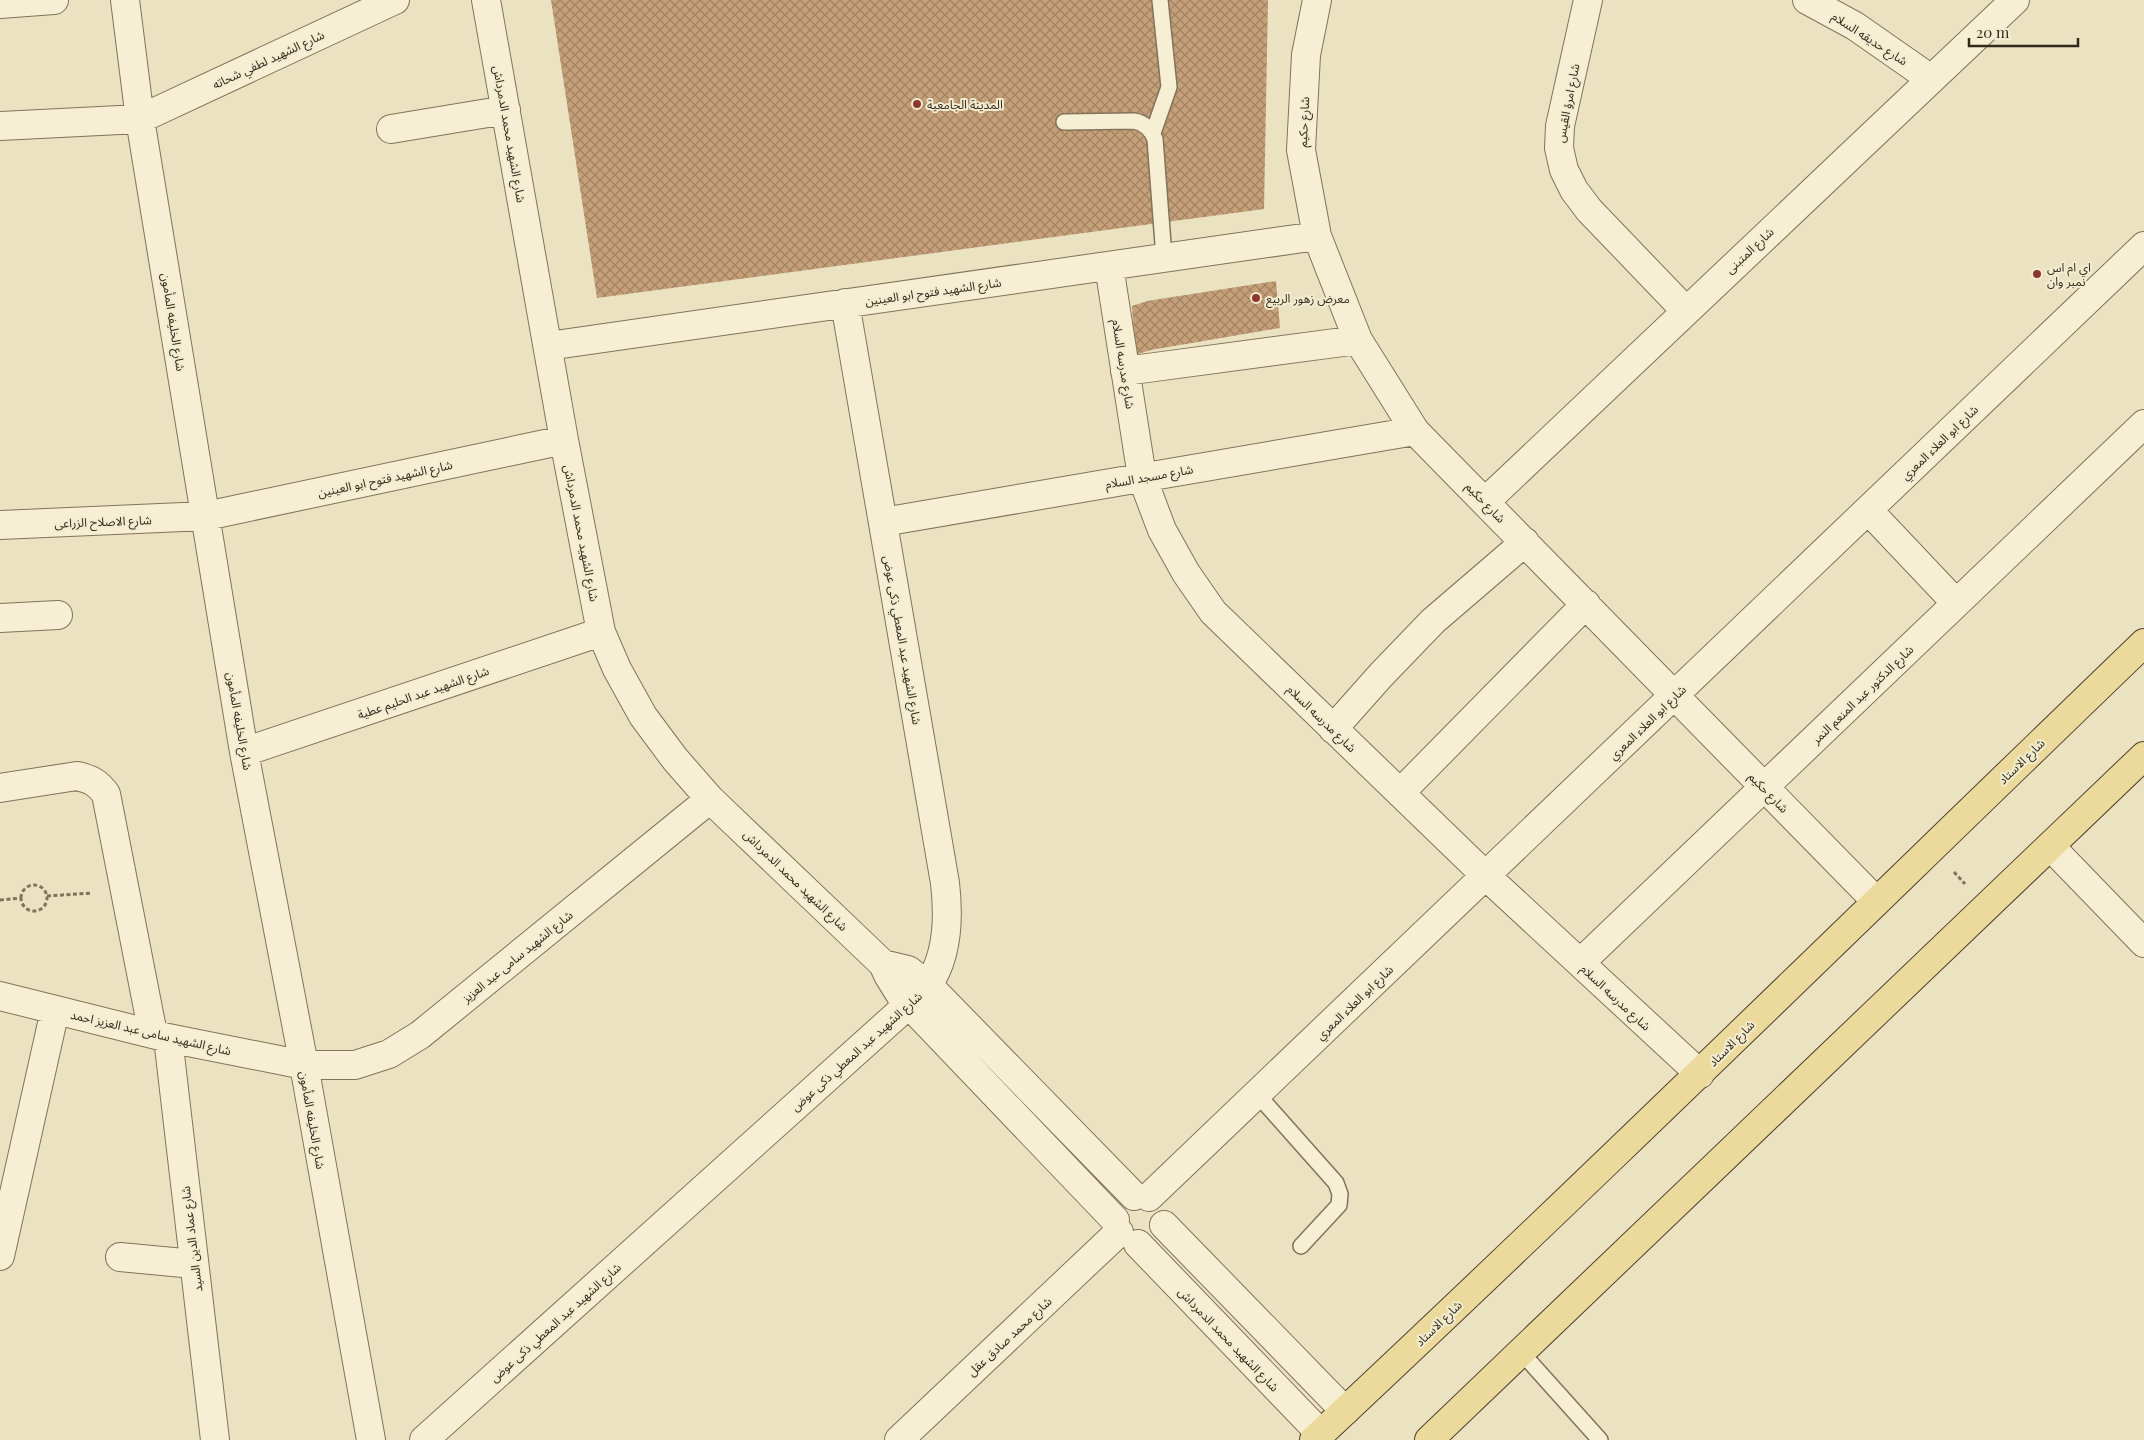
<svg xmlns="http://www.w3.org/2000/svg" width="2144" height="1440" font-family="'Playfair Display','Noto Sans Arabic',serif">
  <defs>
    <pattern id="building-cross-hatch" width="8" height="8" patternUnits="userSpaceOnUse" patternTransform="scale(1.25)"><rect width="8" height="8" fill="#c6a079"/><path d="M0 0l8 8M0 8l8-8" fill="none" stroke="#a18363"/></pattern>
  </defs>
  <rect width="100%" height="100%" fill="#eae2c1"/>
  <path fill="url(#building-cross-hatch)" d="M551 0H1268L1264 209 597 298Z
    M1276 281 1280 328 1151 350 1135 355 1132 306 1147 301Z"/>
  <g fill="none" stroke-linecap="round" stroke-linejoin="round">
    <defs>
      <path id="lane" d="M1064 122 1134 121C1145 123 1151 129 1155 139L1164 257
        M1153 133 1169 87 1160 0
        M1257 1094 1336 1183 1340 1194 1339 1205 1301 1246
        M1521 1352 1600 1440"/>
      <path id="street" d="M125 0 140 119 244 752 304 1065 371 1440
        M486 0 564 440 601 632 617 669 643 716 675 759 710 799 883 964 888 975 901 996 1115 1220
        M1317 0 1306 55 1301 150 1317 236 1358 340 1415 431 1876 901
        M1588 0 1560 126 1559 148 1564 170 1574 190 1589 210 1685 310
        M1807 0 1855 26 1931 79
        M0 4 54 0
        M0 126 140 119 395 0
        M391 129 506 110
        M1109 266 1142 477 1162 530 1186 573 1213 612 1486 876 1700 1074
        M548 346 1317 236
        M1125 371 1358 340
        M1485 502 2015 0
        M1868 510 1956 603
        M883 522 1415 431
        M0 525 206 516 564 440
        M0 618 58 615
        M1333 729 1381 675 1433 621 1525 542
        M244 752 601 632
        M0 788 77 776C91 779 98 783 106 794L153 1034
        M1400 793 1586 604
        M2050 846 2144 943
        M1580 963 2144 424
        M883 964 908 970 928 985 1134 1196
        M0 996 168 1038 304 1065H355L389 1054 420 1035 710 799
        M168 1038 215 1440
        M1149 1197 2144 246
        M1164 1225 1345 1411
        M1138 1244 1321 1434
        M0 1256 55 1010
        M120 1257 194 1264
        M424 1440 909 1004C915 998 924 992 928 985 948 956 949 917 945 883L845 303
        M899 1440 1119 1232"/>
      <path id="primary" d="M1314 1440C1594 1178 1868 909 2144 643
        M1429 1440 2144 756"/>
    </defs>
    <use href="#lane" stroke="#82735a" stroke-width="18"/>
    <use href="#street" stroke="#82735a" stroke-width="30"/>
    <use href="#primary" stroke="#50412e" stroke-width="30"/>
    <path stroke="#82735a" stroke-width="3" stroke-dasharray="4 2.5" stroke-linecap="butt" d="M1954 872 1965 884
      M21 898a13 13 0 1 1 26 0a13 13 0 1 1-26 0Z
      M47 896 92 893
      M0 900 21 898"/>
    <use href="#lane" stroke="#f6efd3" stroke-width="15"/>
    <use href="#street" stroke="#f6efd3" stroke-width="28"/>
    <use href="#primary" stroke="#ebda9b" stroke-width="28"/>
  </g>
  <g fill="#8d372e" stroke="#f2ecd0" stroke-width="2">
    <circle cx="917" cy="104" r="5"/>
    <circle cx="2037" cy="274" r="5"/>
    <circle cx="1256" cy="298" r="5"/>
  </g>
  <g text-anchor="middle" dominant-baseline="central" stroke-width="4" stroke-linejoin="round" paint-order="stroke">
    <g font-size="12" fill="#332a1d" stroke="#f2ecd0">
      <text transform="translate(1870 38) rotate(33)">شارع حديقه السلام</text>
      <text transform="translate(268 59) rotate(-25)">شارع الشهيد لطفي شحاته</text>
      <text transform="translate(1567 103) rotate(-79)">شارع امرؤ القيس</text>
      <text transform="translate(1303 122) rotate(-87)">شارع حكيم</text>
      <text transform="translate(510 134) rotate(80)">شارع الشهيد محمد الدمرداش</text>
      <text transform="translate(1749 250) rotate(-43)">شارع المتبنى</text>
      <text transform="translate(933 291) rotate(-8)">شارع الشهيد فتوح ابو العينين</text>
      <text transform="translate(174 322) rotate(81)">شارع الخليفه المأمون</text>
      <text transform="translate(1124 364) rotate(81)">شارع مدرسه السلام</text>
      <text transform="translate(1939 442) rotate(-44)">شارع ابو العلاء المعري</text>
      <text transform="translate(1149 476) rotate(-10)">شارع مسجد السلام</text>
      <text transform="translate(385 478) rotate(-12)">شارع الشهيد فتوح ابو العينين</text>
      <text transform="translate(1486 502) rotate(46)">شارع حكيم</text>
      <text transform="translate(103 521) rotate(-2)">شارع الاصلاح الزراعى</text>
      <text transform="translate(582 533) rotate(79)">شارع الشهيد محمد الدمرداش</text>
      <text transform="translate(903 640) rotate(80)">شارع الشهيد عبد المعطي ذكى عوض</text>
      <text transform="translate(423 692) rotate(-19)">شارع الشهيد عبد الحليم عطية</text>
      <text transform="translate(1862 694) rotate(-44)">شارع الدكتور عبد المنعم النمر</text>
      <text transform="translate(1322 718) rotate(44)">شارع مدرسه السلام</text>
      <text transform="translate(240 721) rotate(80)">شارع الخليفه المأمون</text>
      <text transform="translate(1647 722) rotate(-44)">شارع ابو العلاء المعري</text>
      <text transform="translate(2021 761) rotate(-44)">شارع الاستاد</text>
      <text transform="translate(1769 792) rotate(46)">شارع حكيم</text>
      <text transform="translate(796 880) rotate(44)">شارع الشهيد محمد الدمرداش</text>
      <text transform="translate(517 956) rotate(-39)">شارع الشهيد سامى عبد العزيز</text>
      <text transform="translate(1616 997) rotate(43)">شارع مدرسه السلام</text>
      <text transform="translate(1354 1002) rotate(-44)">شارع ابو العلاء المعري</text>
      <text transform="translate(151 1032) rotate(13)">شارع الشهيد سامى عبد العزيز احمد</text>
      <text transform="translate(1731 1043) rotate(-45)">شارع الاستاد</text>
      <text transform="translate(856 1051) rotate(-42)">شارع الشهيد عبد المعطي ذكى عوض</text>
      <text transform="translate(313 1120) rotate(80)">شارع الخليفه المأمون</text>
      <text transform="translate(191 1239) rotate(-97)">شارع عماد الدين السيد</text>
      <text transform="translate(555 1322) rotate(-42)">شارع الشهيد عبد المعطي ذكى عوض</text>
      <text transform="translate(1438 1323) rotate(-44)">شارع الاستاد</text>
      <text transform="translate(1009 1336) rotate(-43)">شارع محمد صادق عقل</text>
      <text transform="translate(1229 1339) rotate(46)">شارع الشهيد محمد الدمرداش</text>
    </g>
    <g font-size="12" fill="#332a1d" stroke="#f2ecd0" text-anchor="start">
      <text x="927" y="104">المدينة الجامعية</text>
      <text x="2047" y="267">اي ام اس<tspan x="2047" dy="14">نمبر وان</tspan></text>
      <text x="1266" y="298">معرض زهور الربيع</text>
    </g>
  </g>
  <path d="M1969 38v8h109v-8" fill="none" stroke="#332a1d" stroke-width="2.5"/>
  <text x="1976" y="38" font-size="15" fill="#332a1d" stroke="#f2ecd0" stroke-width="4" paint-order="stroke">20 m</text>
</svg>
